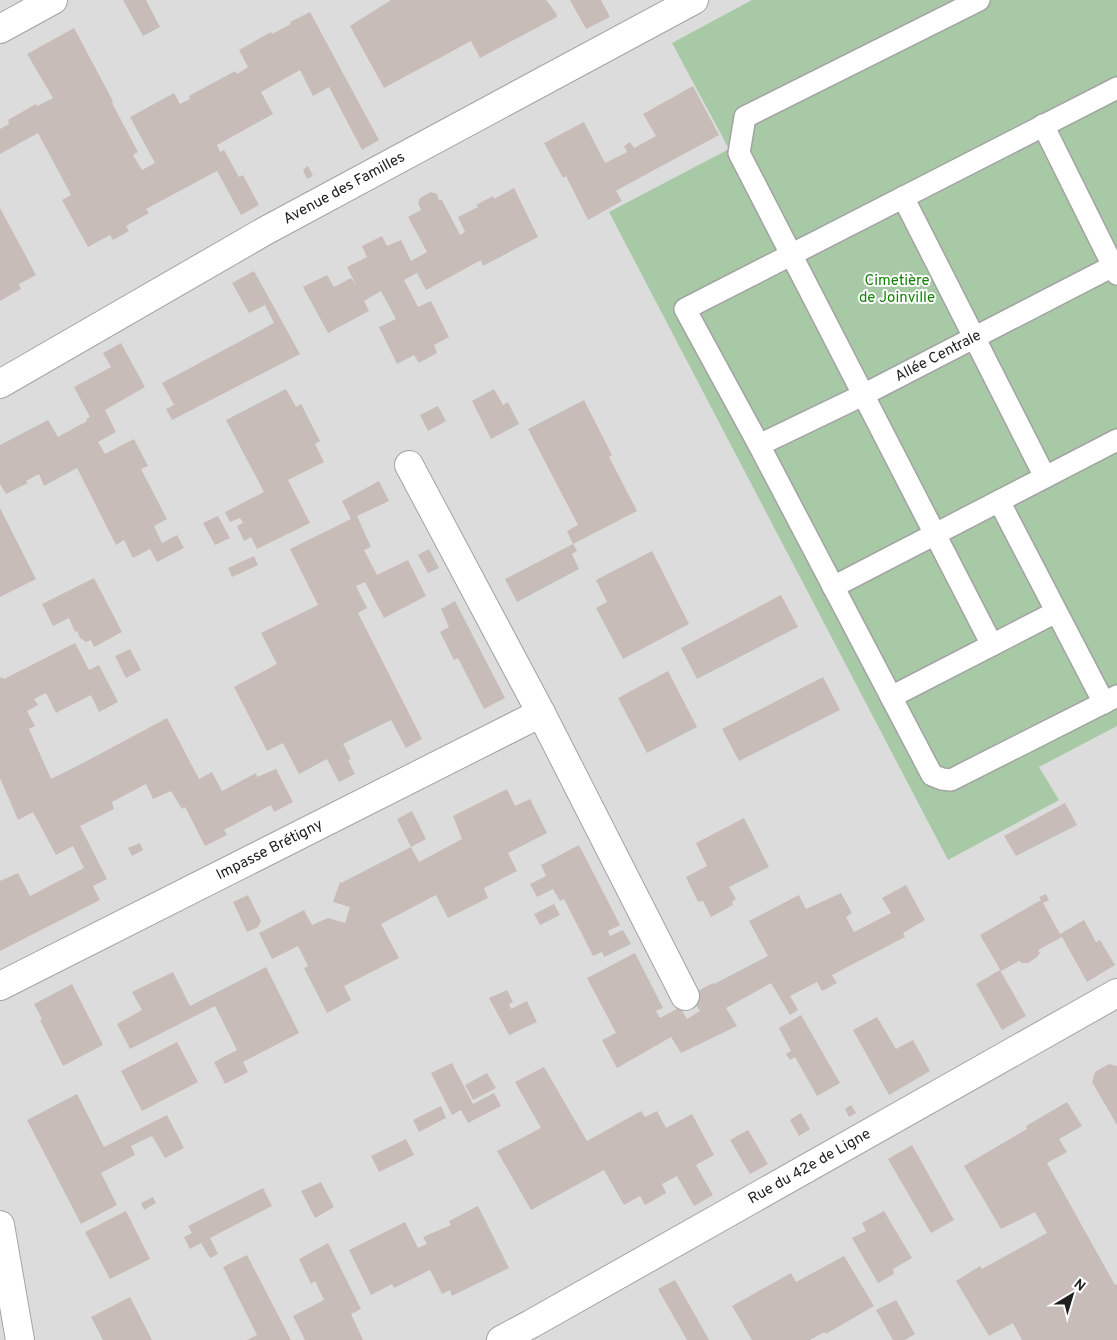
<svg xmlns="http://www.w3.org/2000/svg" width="1117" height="1340" font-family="Overpass,sans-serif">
  <rect width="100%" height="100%" fill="#f0eae5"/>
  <path fill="#dddcdc" d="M0 0H1117V1340H0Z"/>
  <path fill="#a7c9a6" d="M752 0H1117V726L1039 767 1059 800 948 860 609 212 729 149 672 43Z"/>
  <path fill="#c8bcb8" d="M123 0H146L160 27 143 36Z
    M391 0H546L556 13 557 17 480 58 471 41 384 88 350 26Z
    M570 0H601L610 17 586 29Z
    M310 12 379 140 362 150 329 87 313 96 300 70 261 92 273 114 217 145 220 152 224 150 239 177 243 175 259 205 241 215 217 171 146 209 149 213 126 226 129 231 113 240 110 235 88 247 62 200 71 195 38 133 0 154V129L9 124 8 120 36 104 37 106 53 98 27 54 74 28 113 101 112 103 138 152 133 155 142 170 155 163 130 117 174 93 180 104 190 99 189 96 235 71 237 74 248 67 239 50 271 32 272 34 291 24 290 22Z
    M693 86 719 135 619 189 616 191 622 201 588 220 566 176 563 178 544 143 584 122 605 163 627 152 624 146 630 142 634 148 656 136 643 114Z
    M308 166 313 176 307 179 303 170Z
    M514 188 538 237 483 266 481 260 426 290 417 273 404 280 418 307 431 301 449 337 434 345 437 353 419 363 414 355 397 364 379 327 396 319 381 291 364 301 369 311 328 333 303 287 327 275 334 287 351 278 357 287 347 267 367 257 362 246 382 236 387 246 401 240 411 261 427 252 408 217 421 210 418 203 420 198 431 192 437 194 439 200H442L460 235 465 232 458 217 478 207 476 205 493 196 494 199Z
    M0 208 36 275 19 284 21 289 0 301Z
    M254 271 300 354 172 420 166 409 174 405 162 383 274 323 265 305 249 313 232 283Z
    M121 343 145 387 105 410 116 432 98 442 105 454 134 439 148 466 141 469 167 519 154 526 162 543 177 535 184 548 157 562 150 549 133 558 124 540 116 545 77 468 44 486 39 474 26 481 28 483 6 494 0 484V445L48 420 58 437 87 421 86 419 90 417 74 387 111 367 103 353Z
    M286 389 296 407 301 404 320 441 315 444 324 462 288 480 310 523 257 549 251 537 244 541 237 526 243 523 240 518 230 522 225 512 264 492 226 420Z
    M494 389 503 405 508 402 519 424 491 439 472 401Z
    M584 400 612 455 609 457 637 511 573 544 567 531 578 525 528 429Z
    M438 406 446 421 428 431 420 415Z
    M379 481 389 501 357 516 371 547 364 550 377 575 408 560 426 596 384 618 365 582 356 586 367 608 358 613 422 739 406 748 391 720 343 744 351 759 348 760 355 774 339 782 327 759 299 774 283 743 267 751 234 687 277 664 261 633 318 605 290 549 351 519 342 501Z
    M0 508 36 579 0 597Z
    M218 516 230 538 215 545 203 523Z
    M573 544 577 551 572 554 579 569 517 602 505 579Z
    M429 549 439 568 428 573 418 555Z
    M652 551 689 624 623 659 596 608 607 602 596 580Z
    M254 556 258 565 232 577 228 568Z
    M94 578 122 632 94 647 91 640 86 642 80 638 77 631 75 632 69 618 53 626 42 604Z
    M781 595 798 627 697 679 681 648Z
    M455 601 505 698 484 709 458 658 454 660 440 632 449 627 441 609Z
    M75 643 89 670 99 665 118 702 99 712 91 695 56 713 46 693 34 699 38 705 27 711 35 726 29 729 51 779 83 763 167 718 199 779 212 772 222 791 256 773 257 777 276 769 293 802 274 812 271 805 224 830 227 835 205 846 185 807 182 809 171 791 153 799 146 784 112 802 114 809 80 826 107 879 93 886 100 900 0 951V881L18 873 30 896 84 868 73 846 56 855 33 812 18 820 0 778V678L2 677 4 679Z
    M130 649 141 670 126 678 115 656Z
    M668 671 697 727 647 753 618 698Z
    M823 677 840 710 739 761 722 729Z
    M507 789 515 806 530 799 547 833 508 853 517 871 484 888 488 898 448 918 436 895 381 924 399 958 344 986 351 1000 327 1013 304 968 308 966 298 946 272 959 259 933 304 910 312 925 328 918 345 923 350 907 333 902 340 882 341 883 411 847 419 862 462 839 453 816Z
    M1065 803 1077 825 1016 856 1004 836Z
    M412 811 426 839 411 847 397 819Z
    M744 818 769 867 729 887 736 899 732 902 733 905 711 917 703 901 698 902 686 877 707 866 696 843Z
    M140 843 143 850 132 856 128 848Z
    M579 845 620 925 608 931 610 936 623 930 631 944 604 957 602 952 593 956 564 899 560 901 553 889 537 897 530 884 546 876 541 865Z
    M906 885 925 920 903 933 905 937 832 975 837 983 822 991 817 982 790 996 798 1010 790 1015 771 983 726 1008 737 1026 681 1053 671 1037 617 1068 602 1040 616 1033 587 978 635 953 663 1008 656 1011 660 1018 680 1007 687 1019 700 1011 690 995 713 983 714 984 768 956 749 921 799 895 806 909 841 893 852 913 846 917 854 932 891 913 882 898Z
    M1046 894 1049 900 1043 903 1060 934 1084 920 1096 942 1100 940 1115 965 1087 982 1062 937 1038 950 1040 953 1037 957 1028 963H1022L1019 961 1001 971 980 935 1041 900 1039 897Z
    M248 895 261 921 258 927 247 932 233 902Z
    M554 904 560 915 540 925 534 914Z
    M266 967 299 1033 243 1062 248 1072 225 1084 214 1062 237 1050 215 1006 130 1049 117 1024 142 1010 132 992 173 972 190 1006Z
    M1000 970 1026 1016 1002 1030 976 984Z
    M72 984 103 1045 63 1066 40 1020 42 1019 34 1004Z
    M507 990 513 1002 509 1004 511 1009 527 1001 537 1022 509 1035 489 998Z
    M801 1015 840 1083 817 1096 795 1057 790 1060 786 1054 791 1051 779 1028Z
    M877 1017 896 1049 913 1040 930 1071 889 1095 853 1030Z
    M177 1042 198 1082 142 1111 121 1071Z
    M452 1063 473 1104 494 1093 501 1106 468 1123 461 1110 452 1115 431 1073Z
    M1109 1064 1117 1066V1125L1092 1082 1095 1072Z
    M544 1067 587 1141 641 1111 645 1117 657 1111 666 1128 692 1114 714 1155 696 1165 713 1195 694 1206 677 1176 662 1184 666 1193 645 1205 640 1196 624 1205 604 1170 531 1210 497 1151 541 1128 515 1082Z
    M487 1073 496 1088 473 1100 465 1085Z
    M77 1094 104 1147 167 1115 184 1148 165 1158 152 1136 131 1146 135 1155 101 1173 117 1205 81 1224 27 1120Z
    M1067 1102 1082 1126 1059 1139 1067 1152 1047 1163 1115 1285 1117 1284V1340H1022L1013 1323 989 1336 956 1281 980 1266 982 1269 1047 1233 1035 1212 1001 1229 964 1166 1027 1129 1026 1126Z
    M851 1105 856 1113 849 1117 845 1109Z
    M441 1106 446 1118 419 1132 413 1120Z
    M801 1113 810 1129 799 1136 790 1120Z
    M748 1130 768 1164 750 1174 730 1140Z
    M406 1139 414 1155 379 1172 371 1156Z
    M912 1145 954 1220 931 1233 888 1159Z
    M321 1182 334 1207 315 1218 301 1191Z
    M263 1188 272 1206 210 1238 218 1254 210 1258 201 1243 190 1249 184 1237 192 1233 188 1226Z
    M153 1197 156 1203 144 1210 141 1203Z
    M478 1206 509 1268 452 1296 450 1290 442 1294 430 1270 394 1288 392 1284 371 1295 349 1250 405 1222 418 1248 427 1244 423 1237 451 1225 449 1221Z
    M126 1211 150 1259 110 1279 85 1232Z
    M884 1211 912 1258 893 1269 894 1274 878 1283 852 1238 866 1231 862 1223Z
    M328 1243 361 1309 351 1314 363 1340H305L293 1316 324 1300 315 1281 311 1284 299 1259Z
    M247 1255 291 1340H247L257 1335 223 1267Z
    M844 1256 874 1306 826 1334 824 1332 810 1340H752L732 1306 791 1273 796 1282Z
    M675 1280 707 1336 709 1340H687L658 1289Z
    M130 1297 152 1340H103L91 1317Z
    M896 1300 915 1334 905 1340H893L876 1310Z"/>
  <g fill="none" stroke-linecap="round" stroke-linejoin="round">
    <defs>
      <g id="lane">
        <path d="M979 0 745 117 739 153 992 645"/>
        <path d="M1117 88 685 309 759 445 932 775 942 779 951 780 1117 696"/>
        <path d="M1043 125 1117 274"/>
        <path d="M903 197 1045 477"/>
        <path id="s1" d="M759 445 863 395 1117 264"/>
        <path d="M999 501 1104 703"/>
        <path d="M833 587 1117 440"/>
        <path d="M891 697 1056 612"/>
      </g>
      <g id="street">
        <path d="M0 29 53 0"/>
        <path id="s2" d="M0 384 265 231 694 0"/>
        <path d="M409 465 541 713 685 996"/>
        <path id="s3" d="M0 986 541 713"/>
        <path d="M0 1225 20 1340"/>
        <path id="s4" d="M501 1340 531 1324 1117 993"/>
      </g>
    </defs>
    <use href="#lane" stroke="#a3a3a3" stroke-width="24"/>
    <use href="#street" stroke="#a3a3a3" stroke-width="30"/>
    <use href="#lane" stroke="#fff" stroke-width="21"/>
    <use href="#street" stroke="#fff" stroke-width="28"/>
  </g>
  <g text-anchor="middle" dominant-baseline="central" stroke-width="4" stroke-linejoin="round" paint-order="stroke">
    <g font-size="15" fill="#1f1f1f" stroke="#fff">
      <text stroke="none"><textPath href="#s2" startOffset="396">Avenue des Familles</textPath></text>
      <text stroke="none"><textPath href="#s1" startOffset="200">Allée Centrale</textPath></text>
      <text stroke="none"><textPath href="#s3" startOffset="302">Impasse Brétigny</textPath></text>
      <text stroke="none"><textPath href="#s4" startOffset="354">Rue du 42e de Ligne</textPath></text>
    </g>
    <g font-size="15" fill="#16810a" stroke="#fff">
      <text x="897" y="281">Cimetière<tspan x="897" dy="17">de Joinville</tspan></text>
    </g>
  </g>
  <g transform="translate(1072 1295) rotate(38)" stroke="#ffffff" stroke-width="4" paint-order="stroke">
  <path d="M0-4L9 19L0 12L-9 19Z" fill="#1f1f1f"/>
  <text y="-8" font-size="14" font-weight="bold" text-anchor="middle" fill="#1f1f1f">N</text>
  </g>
</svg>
